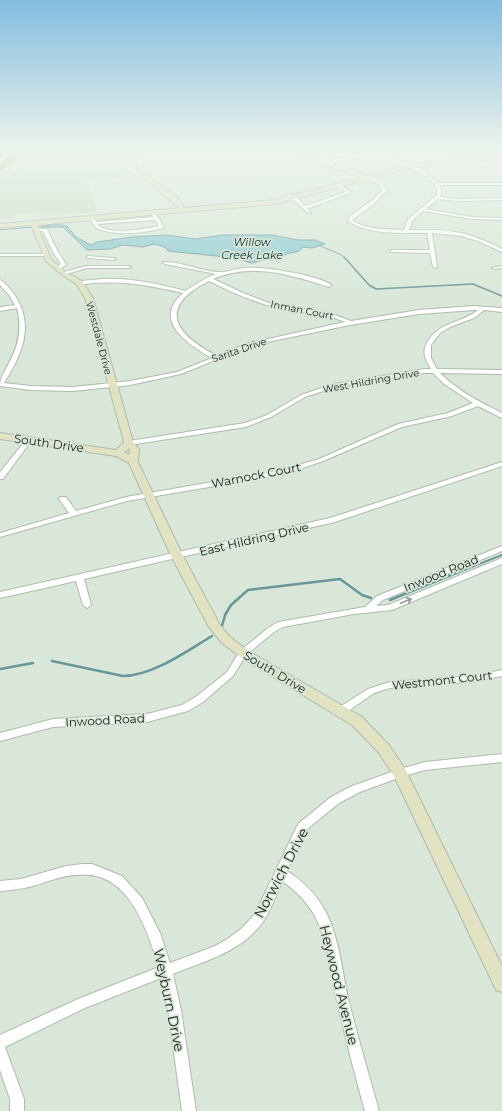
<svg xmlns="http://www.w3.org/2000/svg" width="502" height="1111" font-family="Montserrat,sans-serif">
  <rect width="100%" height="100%" fill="#d8e7d7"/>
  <path fill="#c8dcc7" d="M43 151H131L115 165H123L125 169 132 172 127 176 86 180 97 209 94 212 50 215 34 213H17L11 219H0V179L17 173V170Z"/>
  <path fill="#8ccad1" stroke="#69969a" d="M55 224 67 226 76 237 91 245 97 242 132 237 166 235 196 239 222 235H272L298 240H316L325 244 312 248 303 247 299 251 251 263 236 258 168 251 165 247 155 244 143 247 123 245 110 249 87 250 63 227H41Z"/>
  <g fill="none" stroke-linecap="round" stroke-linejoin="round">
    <path stroke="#69969a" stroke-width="1" d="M39 226H47
      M0 230 32 227
      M318 245 342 255 345 258"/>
    <path stroke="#69969a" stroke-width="1.5" d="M344 257 369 285 376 289 473 284 502 296"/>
    <path stroke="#69969a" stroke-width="2" d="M449 576 502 555"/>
    <path stroke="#69969a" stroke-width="2.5" d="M390 600 451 575
      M222 626 225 615 231 605 248 590 340 579 362 595 371 598
      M52 661 123 676C152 676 187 651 212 636
      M0 669 33 663"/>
    <defs>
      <path id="street" d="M352 155H379L396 159 422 170 437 183H502V185H439C441 189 442 193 440 197L457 199 502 198V200L457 201 438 199 426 209 472 217 502 218V220L472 219 423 211 412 221 409 230C424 230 440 229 455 232 472 234 488 242 502 249V252L478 241 461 236 432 233 435 252 437 268 433 267 430 253 390 252V251L392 250H430L427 233C404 233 367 235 348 221L350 216 371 201 382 191 379 184 366 178V176C374 177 384 182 386 191L375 203 352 220C366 230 387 229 404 230L408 219 437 195C437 193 437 191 437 189 433 175 400 162 387 159 377 157 364 156 353 158 346 158 328 167 324 165L337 159Z
        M337 185H339L352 192 307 209 311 213 309 214 296 202 286 195 289 194 300 200 305 206 346 192 337 187Z
        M153 212 159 218 164 228C142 233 117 237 96 228L90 219 94 218 96 222 153 217 151 213ZM155 220 159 226C145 229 108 236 97 224Z
        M35 229H47L58 252 66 264V265L59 269H55V267L61 264 53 252 43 231H35Z
        M0 254H45L47 255 45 256H0Z
        M87 256 114 258 116 259 114 260 89 258H87Z
        M163 262C182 261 202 272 221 272 228 272 237 268 245 268 264 266 316 275 332 285L329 287C289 275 254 262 213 279L243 293 269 303 324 312 335 315 351 321 419 310 474 306 502 308V312L484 310 474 318 450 327 440 333 431 345V358L437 369 502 370V374L440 373C458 391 480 402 502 413V418L478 406 452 416 402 427 323 461 286 474 127 501 0 537V533L69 513 59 499 60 497H66L76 511 126 497 282 470 319 459 398 424 448 413 473 403 444 384 433 373H424L336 387 305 397 271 417 246 427 129 445 126 443 129 441 245 423 267 415 301 395 333 384 424 369H431C424 357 421 350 430 338 445 320 462 323 478 310H474L419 314 350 325 253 345 181 374 130 385 73 391 31 390 0 386C0 377 5 371 9 363 19 345 22 328 17 308L0 311V307L15 305 9 295 0 285V280C7 284 13 292 17 299 34 328 21 356 4 383L31 386 73 387 130 381 177 372 212 358C194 348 160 328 174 303 176 299 180 296 183 293 146 285 116 279 79 285L76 283C81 281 86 280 92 280 123 276 155 283 185 291L206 278 216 274 165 264 163 263ZM209 281C230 291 252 302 275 307 298 313 323 312 345 322L249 343 217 356C175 334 156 308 209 281Z
        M87 266H129L131 267 129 268H87L63 275 60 273Z
        M502 266V268L494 269 492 268Z
        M28 439 31 441 3 479H0V472L26 440Z
        M502 462V466L335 522 84 579 91 605 87 608 83 605 76 581 0 598V592L330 518Z
        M502 546V551L383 600 376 606 388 605 502 558V564L392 610 354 614 283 627 274 632 246 655 233 676 203 702 188 711 147 722 53 727 0 741V733L53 719 147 714 182 705 197 696 227 672 240 651 268 628 278 622 365 607 377 596Z
        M502 670V676L470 682 390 688 374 693 344 714 341 715 338 714 336 711 338 708 368 689 390 682 470 676Z
        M502 754V762L425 770 401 777 360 792 339 803 306 830 287 871C339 904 337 949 349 1002 358 1038 369 1075 379 1111H365C355 1076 346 1040 338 1005 326 955 330 914 282 881 277 893 270 913 262 923 241 952 205 961 173 974L181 1010 196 1111H182L168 1010 161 978 85 1008 5 1047 24 1099V1111H10V1099L0 1070V1035L78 999 159 967C146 927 128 868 75 875 60 876 47 882 33 886 22 889 11 890 0 891V881L21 879 66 866 83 864H92L122 876 142 898 160 933 170 963 215 946 226 940 242 928 255 914 298 824 331 797 352 786 400 769 425 762Z"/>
      <path id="secondary" d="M28 151H35L0 175V171Z
        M137 151H143C131 179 182 190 183 208L275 200 362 177C342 168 308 170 297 151H303L305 155 315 161 348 168 367 175 418 164 502 155V159L446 163 404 170 275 204 37 225 51 259 65 272 82 281 93 298 133 442 139 449 138 462 183 556 220 625 230 637 247 650 362 717 389 745 405 769 502 966V992L496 990 394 776 379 753 352 725 239 656 222 643 209 627 171 556 129 463 116 456 0 439V433L116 450 124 442 85 298 76 284 61 274 46 261 31 225 0 228V224L180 208C169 200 139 175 136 163 134 158 135 156 137 151ZM129 448 130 455 124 452Z"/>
      <path id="highway" d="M17 151H24L0 171V165Z"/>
    </defs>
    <use href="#street" stroke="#adbbac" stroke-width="2"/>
    <use href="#secondary" stroke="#adbbac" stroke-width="2"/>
    <use href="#highway" stroke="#6c7229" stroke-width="2"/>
    <use href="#street" fill="#fff" fill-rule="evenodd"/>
    <use href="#secondary" fill="#e0e2c2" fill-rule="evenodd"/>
    <use href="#highway" fill="#99a032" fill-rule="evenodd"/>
  </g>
  <defs><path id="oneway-shaft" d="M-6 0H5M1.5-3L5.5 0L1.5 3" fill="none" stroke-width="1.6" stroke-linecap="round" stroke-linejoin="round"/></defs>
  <use stroke="#979997" href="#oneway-shaft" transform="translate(406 601) rotate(-23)"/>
  <linearGradient id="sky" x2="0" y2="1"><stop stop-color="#83bddf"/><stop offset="0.49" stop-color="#edf4ed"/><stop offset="1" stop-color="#edf4ed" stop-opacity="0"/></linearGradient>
  <rect width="502" height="307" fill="url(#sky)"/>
  <g text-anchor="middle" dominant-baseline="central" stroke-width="3.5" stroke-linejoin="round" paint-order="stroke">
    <g font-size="10" fill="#181d18" stroke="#d8e7d7">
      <text transform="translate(302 310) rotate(11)">Inman Court</text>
      <text transform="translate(99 338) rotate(75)">Westdale Drive</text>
      <text transform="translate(239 350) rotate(-19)">Sarita Drive</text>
      <text transform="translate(371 381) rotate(-10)">West Hildring Drive</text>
    </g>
    <g font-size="11" font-style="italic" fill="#0e2f32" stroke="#d8e7d7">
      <text x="252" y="242">Willow<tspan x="252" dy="13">Creek Lake</tspan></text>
    </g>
    <g font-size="12" fill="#181d18" stroke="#d8e7d7">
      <text transform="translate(49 443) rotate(8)">South Drive</text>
      <text transform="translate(256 475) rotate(-11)">Warnock Court</text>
      <text transform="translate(254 539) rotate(-13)">East Hildring Drive</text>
      <text transform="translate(441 573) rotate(-22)">Inwood Road</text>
      <text transform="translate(275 672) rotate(31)">South Drive</text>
      <text transform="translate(442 680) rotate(-6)">Westmont Court</text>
      <text transform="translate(105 720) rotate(-3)">Inwood Road</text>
    </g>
    <g font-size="14" fill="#181d18" stroke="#d8e7d7">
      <text transform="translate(281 873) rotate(-62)">Norwich Drive</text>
      <text transform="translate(339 985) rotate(76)">Heywood Avenue</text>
      <text transform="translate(169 1000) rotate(78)">Weyburn Drive</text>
    </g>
  </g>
</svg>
